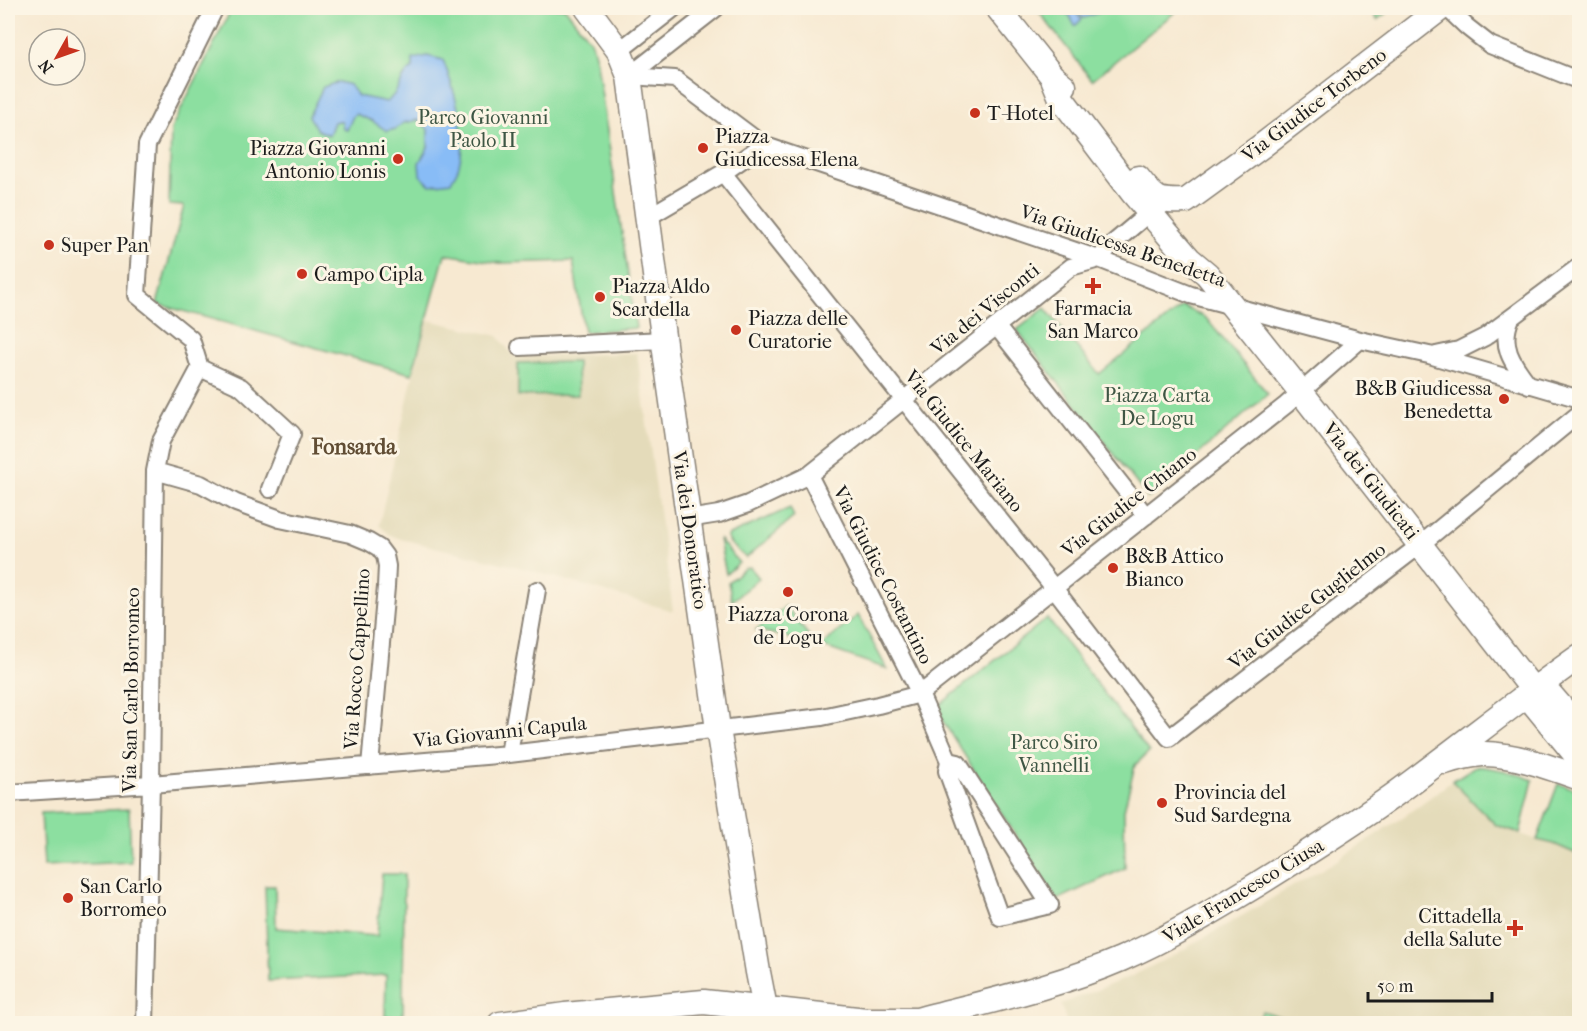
<svg xmlns="http://www.w3.org/2000/svg" width="1587" height="1031" font-family="'IM FELL French Canon',serif">
  <rect width="100%" height="100%" fill="#fcf5e5"/>
  <filter id="ink" filterUnits="userSpaceOnUse"><feTurbulence type="fractalNoise" baseFrequency=".0167" numOctaves="2"/><feDisplacementMap in="SourceGraphic" scale="12" xChannelSelector="R" yChannelSelector="G"/><feConvolveMatrix kernelMatrix="1 2 1 2 8 2 1 2 1" color-interpolation-filters="sRGB"/></filter>
  <filter id="wash" filterUnits="userSpaceOnUse"><feTurbulence type="fractalNoise" baseFrequency=".008" numOctaves="4" result="noise"/><feDisplacementMap in="SourceGraphic" scale="24" xChannelSelector="R" yChannelSelector="G"/><feGaussianBlur stdDeviation="1.35" result="paint"/><feColorMatrix in="noise" values="0 0 0 0 0 0 0 0 0 0 0 0 0 0 0 0 0 1.4 0 .05"/><feComposite in="paint" operator="in"/></filter>
  <g filter="url(#wash)">
    <rect width="100%" height="100%" fill="#f7e9d1"/>
    <path fill="#e4dbba" d="M428 320 498 336 514 357 637 353 673 611 519 567 401 539 390 535 379 525 413 376Z
      M1452 781 1496 825 1537 840 1554 844 1579 855V1023L1067 1024 1061 1004 1130 977 1176 954 1333 863 1406 815Z"/>
    <path fill="#8cdfa0" stroke="#547e5e" stroke-width="1.5" d="M232 8H565L592 43 597 63 636 328 584 332 573 261 500 263 445 254 412 374 157 304 184 206 169 205 171 129Z
      M1036 8H1180L1092 80Z
      M1370 8H1393L1377 20Z
      M1183 306 1206 318 1268 394 1148 498 1017 330 1045 308 1099 374Z
      M577 362 578 395 518 396V363Z
      M790 508 794 517 746 558 730 543 727 536Z
      M719 539 739 563 726 574Z
      M750 567 759 578 732 601 728 582 745 568Z
      M786 606 815 644 756 630Z
      M858 615 887 669 821 646Z
      M1047 618 1149 752 1135 765 1124 810 1125 868 1057 900 935 709Z
      M1476 766C1497 768 1514 772 1533 780L1520 833 1496 825 1452 781Z
      M1558 784 1579 790V855L1554 844 1537 840Z
      M129 809 131 862 44 866 41 813Z
      M382 874H404L403 1016 385 1017 386 975 268 981 265 886H275L276 928 377 936Z
      M1576 1002 1579 1003V1023H1570Z
      M1262 1011 1300 1023H1258Z"/>
    <path fill="#88bcf6" stroke="#526c89" stroke-width="1.5" d="M1059 8H1069L1082 19 1075 26 1069 15 1062 13Z
      M1072 8H1112L1084 18Z
      M427 56 443 60C455 91 468 133 459 165 458 171 453 177 451 182L430 185 420 175 419 163 428 147V129L418 120 403 123 396 129 387 131 372 121 356 114 353 116 347 130 343 129 342 122 338 121 334 122 329 135 317 130 309 116 323 87 338 82 350 85 358 96 387 102C401 91 400 75 413 68V59Z"/>
  </g>
  <g filter="url(#ink)">
    <g fill="none" stroke-linecap="round" stroke-linejoin="round">
      <defs>
        <path id="street" d="M1447 8 1467 27 1490 45 1580 81
          M619 51 674 8
          M629 76 675 79 763 145 1099 259 1191 295 1360 340 1429 355 1580 399
          M629 76 716 8
          M723 173 1054 588 1169 738 1420 545 1580 413
          M648 217 723 173 763 145
          M1511 318C1499 345 1512 363 1529 385
          M997 327 1146 516
          M520 347 663 340
          M1436 355 1459 350 1485 337 1580 266
          M200 368 191 339 137 295 147 145 215 8
          M200 368 241 387 292 434 270 489
          M155 471 201 484 236 503 280 519 350 534 369 542 379 548 385 556 387 566 386 587 370 766
          M809 475 920 694 949 761 947 771 1000 917 1050 905 958 763 949 761
          M688 519 719 514 748 504 809 475 1071 267 1099 259 1111 245 1149 213
          M509 754 537 590
          M8 793 151 784 509 754 822 717 878 705 920 694 1286 405 1360 340
          M145 1024 151 784 155 471 161 441 200 368"/>
        <path id="secondary" d="M587 8 619 51 629 76 666 359 718 729 758 972 765 1008 770 1024
          M998 8 1052 76 1064 86
          M1052 76 1061 98 1133 193 1189 259 1207 274 1294 383 1533 690 1535 705 1580 760
          M1138 178C1156 201 1158 202 1186 201
          M1186 201 1263 145 1441 8
          M1533 690 1549 693 1580 729
          M1445 762C1457 758 1469 755 1482 754 1512 753 1552 768 1580 778
          M500 1024 565 1015 704 1002 866 1020H917
          M911 1024 917 1020C985 1002 1056 987 1121 959 1167 939 1210 913 1253 887 1301 857 1348 828 1394 795 1456 750 1516 701 1580 656"/>
      </defs>
      <use href="#street" stroke="#8a8276" stroke-width="20"/>
      <use href="#secondary" stroke="#8a8276" stroke-width="27"/>
      <use href="#street" stroke="#fff" stroke-width="16"/>
      <use href="#secondary" stroke="#fff" stroke-width="24"/>
    </g>
  </g>
  <g fill="#c8321e" stroke="#fcf5e5" stroke-width="2">
    <circle cx="975" cy="113" r="6"/>
    <circle cx="703" cy="148" r="6"/>
    <circle cx="398" cy="159" r="6"/>
    <circle cx="49" cy="245" r="6"/>
    <circle cx="302" cy="274" r="6"/>
    <path d="M1090 277h6v6h6v6h-6v6h-6v-6h-6v-6h6z"/>
    <circle cx="600" cy="297" r="6"/>
    <circle cx="736" cy="330" r="6"/>
    <circle cx="1504" cy="399" r="6"/>
    <circle cx="1113" cy="568" r="6"/>
    <circle cx="788" cy="592" r="6"/>
    <circle cx="1162" cy="803" r="6"/>
    <circle cx="68" cy="898" r="6"/>
    <path d="M1512 919h6v6h6v6h-6v6h-6v-6h-6v-6h6z"/>
  </g>
  <g text-anchor="middle" dominant-baseline="central" stroke-width="6" stroke-linejoin="round" paint-order="stroke">
    <g font-size="20" fill="#1c1c1c" stroke="#fcf5e5">
      <text transform="translate(1314 105) rotate(-37)">Via Giudice Torbeno</text>
      <text transform="translate(1123 246) rotate(19)">Via Giudicessa Benedetta</text>
      <text transform="translate(985 309) rotate(-39)">Via dei Visconti</text>
      <text transform="translate(964 441) rotate(51)">Via Giudice Mariano</text>
      <text transform="translate(1371 481) rotate(52)">Via dei Giudicati</text>
      <text transform="translate(1129 502) rotate(-38)">Via Giudice Chiano</text>
      <text transform="translate(690 530) rotate(82)">Via dei Donoratico</text>
      <text transform="translate(883 575) rotate(63)">Via Giudice Costantino</text>
      <text transform="translate(1307 606) rotate(-38)">Via Giudice Guglielmo</text>
      <text transform="translate(357 659) rotate(-86)">Via Rocco Cappellino</text>
      <text transform="translate(131 690) rotate(-89)">Via San Carlo Borromeo</text>
      <text transform="translate(500 732) rotate(-6)">Via Giovanni Capula</text>
      <text transform="translate(1243 891) rotate(-31)">Viale Francesco Ciusa</text>
    </g>
    <g font-size="20" fill="#1c1c1c" stroke="#fcf5e5" text-anchor="start">
      <text x="987" y="113">T-Hotel</text>
      <text x="715" y="136">Piazza<tspan x="715" dy="23">Giudicessa Elena</tspan></text>
      <text x="386" y="148" text-anchor="end">Piazza Giovanni<tspan x="386" dy="23">Antonio Lonis</tspan></text>
      <text x="61" y="245">Super Pan</text>
      <text x="314" y="274">Campo Cipla</text>
      <text x="612" y="286">Piazza Aldo<tspan x="612" dy="23">Scardella</tspan></text>
      <text x="1093" y="308" text-anchor="middle">Farmacia<tspan x="1093" dy="23">San Marco</tspan></text>
      <text x="748" y="318">Piazza delle<tspan x="748" dy="23">Curatorie</tspan></text>
      <text x="1492" y="388" text-anchor="end">B&amp;B Giudicessa<tspan x="1492" dy="23">Benedetta</tspan></text>
      <text x="1125" y="556">B&amp;B Attico<tspan x="1125" dy="23">Bianco</tspan></text>
      <text x="788" y="614" text-anchor="middle">Piazza Corona<tspan x="788" dy="23">de Logu</tspan></text>
      <text x="1174" y="792">Provincia del<tspan x="1174" dy="23">Sud Sardegna</tspan></text>
      <text x="80" y="886">San Carlo<tspan x="80" dy="23">Borromeo</tspan></text>
      <text x="1502" y="916" text-anchor="end">Cittadella<tspan x="1502" dy="23">della Salute</tspan></text>
    </g>
    <g font-size="20" fill="#3e5644" stroke="#fcf5e5">
      <text x="483" y="117">Parco Giovanni<tspan x="483" dy="23">Paolo II</tspan></text>
      <text x="1157" y="395">Piazza Carta<tspan x="1157" dy="23">De Logu</tspan></text>
      <text x="1054" y="742">Parco Siro<tspan x="1054" dy="23">Vannelli</tspan></text>
    </g>
    <g font-size="22" font-weight="bold" fill="#604d34" stroke="#fcf5e5">
      <text x="354" y="447">Fonsarda</text>
    </g>
  </g>
  <rect width="1587" height="1031" fill="none" stroke="#fcf5e5" stroke-width="30"/>
  <g transform="translate(57 57) rotate(230)"><circle r="28" fill="#fcf5e5" stroke="#a29e95" stroke-width="1.5"/>
  <path d="M0-4.5L10 22L0 15L-10 22Z" fill="#c8321e"/>
  <text y="-9" font-size="16" font-weight="bold" text-anchor="middle" fill="#1c1c1c">N</text>
  </g>
  <path d="M1368 992v9h124v-9" fill="none" stroke="#1c1c1c" stroke-width="3"/>
  <text x="1377" y="992" font-size="18" fill="#1c1c1c" stroke="#fcf5e5" stroke-width="4.5" paint-order="stroke">50 m</text>
</svg>
